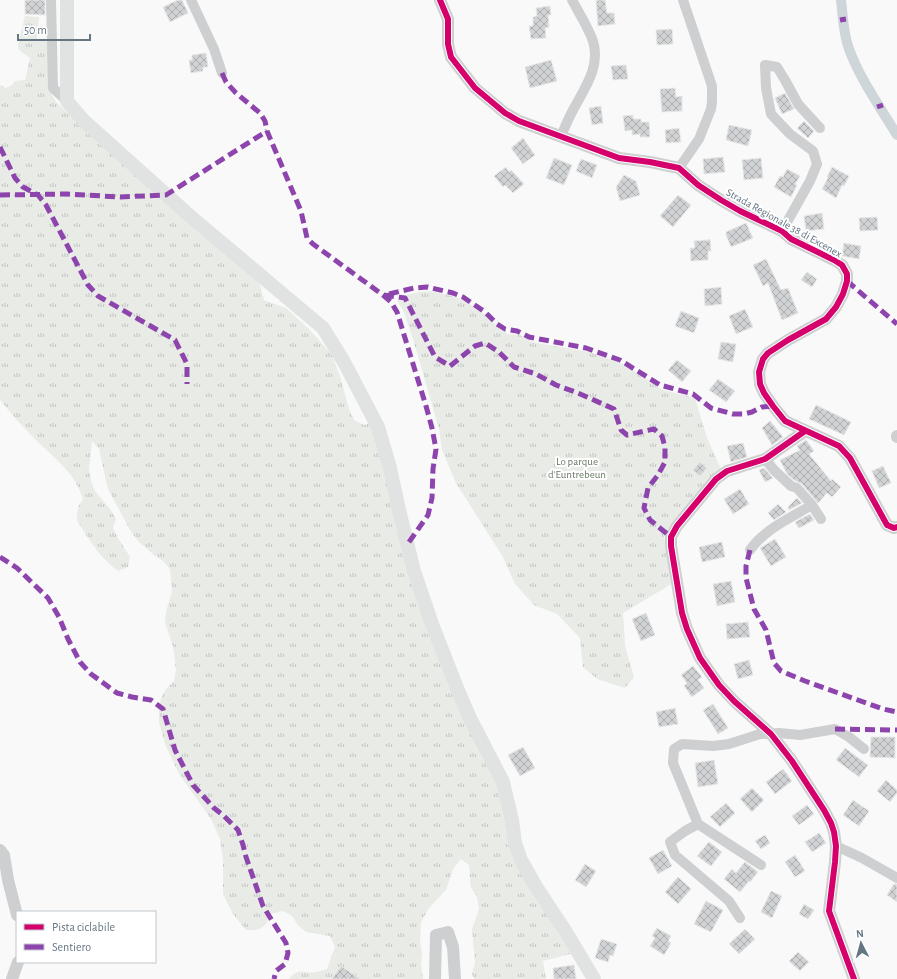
<svg xmlns="http://www.w3.org/2000/svg" width="897" height="979" font-family="'Alegreya Sans',sans-serif">
  <defs>
    <pattern id="grass-tufts" width="24" height="20" patternUnits="userSpaceOnUse"><rect width="24" height="20" fill="#e8ebe6"/><path d="M3 7l-1-3M5 7V3M7 7l1-3M15 17l-1-3M17 17v-4M19 17l1-3" fill="none" stroke="#c0c3c0"/></pattern>
    <pattern id="building-cross-hatch" width="8" height="8" patternUnits="userSpaceOnUse"><rect width="8" height="8" fill="#d0d2d3"/><path d="M0 0l8 8M0 8l8-8" fill="none" stroke="#acafb1"/></pattern>
  </defs>
  <rect width="100%" height="100%" fill="#f9f9f9"/>
  <path fill="url(#grass-tufts)" d="M25 16 39 17 37 39 49 40 53 42 52 95 57 103 259 281 264 300 286 308 309 329 332 355 340 376 349 409 354 420 364 425 371 422 382 455 394 514 502 790 507 825 574 953 543 961 546 979H474L472 974 475 963 472 929 479 909 477 897 471 888 469 865 461 859 453 869 446 890 429 908 421 922 420 942 422 954 421 965 423 979H289C298 967 305 974 317 972 320 971 323 970 327 969L335 947 330 936 306 932 298 925 292 916 283 911 271 914C265 928 261 931 246 930L233 914 223 894V860L220 839 211 819 179 774 165 744 159 722V710L161 698 166 689 174 681 176 670 173 647 165 622 166 612 172 591 170 569 163 561 154 555 138 541 130 530 109 491 106 481 104 471 99 449 92 441 89 470 91 481 95 491 110 509 116 519 113 528 118 538 130 557 128 567 118 571C103 560 93 546 83 530 81 527 78 523 77 519 76 511 79 505 83 499 75 471 50 455 31 435 20 424 10 412 0 400V85L6 88 12 85 15 81 25 80 30 58 19 50 18 45Z
    M430 291 456 297 465 301 487 316 499 328 508 334 520 335 532 342 589 352 623 364 663 390 695 398 707 438 721 469 678 518 664 536 673 583 623 613 625 646 634 677 625 688 597 679 583 667 580 638 557 614 534 605 515 584 503 557 456 483 442 450 439 429 413 339 404 312 397 301C404 293 420 292 430 291Z"/>
  <g fill="none" stroke-linecap="round" stroke-linejoin="round">
    <path stroke="#ced6d9" stroke-width="10" d="M841 0C843 16 843 33 849 49 860 79 880 107 897 135"/>
  </g>
  <path fill="url(#building-cross-hatch)" stroke="#e8e8e8" d="M25 0H45V15L25 14Z
    M178 0H182L188 13 170 22 163 7Z
    M596 0H605L607 13H614L615 24 598 26Z
    M550 6 551 15H548L549 27 545 28 546 38 531 39 529 26H533V17L537 16 536 8Z
    M672 29 673 44 657 45 656 30Z
    M206 53 208 67H203V71L191 73 189 60H192V55Z
    M551 60 557 81 530 88 525 67Z
    M626 65 628 79 613 80 611 66Z
    M675 88 676 97 682 96V111L662 112 660 89Z
    M785 93 794 109 782 114 775 98Z
    M601 106 603 123 592 125 589 108Z
    M633 115V119H641V122H649L650 137H640V134L632 135V130L625 131 623 116Z
    M804 121 814 131 808 138 797 128Z
    M729 125 752 130 748 146 726 140Z
    M679 128 681 142 666 143 665 130Z
    M523 138 535 155 523 164 511 148Z
    M723 157 725 172 704 174 703 159Z
    M554 158 572 165 564 185 546 178Z
    M761 158 763 178 744 180 742 160Z
    M581 159 597 165 592 178 576 171Z
    M506 167 509 172 511 170 524 184 513 193 505 185 503 187 494 176Z
    M832 167 849 176 844 186 842 185 836 198 822 189 828 178 827 177Z
    M787 169 800 176 795 184 797 185 791 197 774 187 780 176 783 177Z
    M624 175 636 181 640 195 620 201 616 187Z
    M678 195 691 205 673 227 660 216Z
    M822 213 824 229 806 231 804 216Z
    M877 217 878 230 860 231 859 218Z
    M746 223 753 238 731 247 726 235V232Z
    M710 239 711 251H708V260L691 261 690 248H695L694 241 707 240 706 241Z
    M844 243 861 246 859 259 842 256Z
    M766 259 781 290 788 288 798 313 782 320 768 283 763 286 753 265Z
    M807 272 817 279 812 287 801 280Z
    M721 287 722 304 705 306 704 289Z
    M745 309 753 327 736 334 729 316Z
    M681 311 699 318 694 333 675 326Z
    M721 342 736 344 733 362 718 359Z
    M677 360 691 371 682 382 668 370Z
    M718 379 735 391 726 402 709 390Z
    M816 405 851 422 844 435 809 419Z
    M770 421 783 437 772 445 762 428Z
    M806 440 814 451 809 454 831 481 832 479 841 487 832 497 827 493 818 503 802 484 794 480 787 474 780 460 800 450 797 446Z
    M743 443 747 457 731 462 727 446Z
    M700 462 707 468 700 476 693 470Z
    M883 466 891 483 879 488 872 471Z
    M764 468 773 478 765 482 759 470Z
    M740 489 749 504 733 514 724 499Z
    M797 498 802 503 789 510 788 507Z
    M778 504 786 512 774 520 768 513Z
    M810 514 814 520 799 528 795 522Z
    M775 539 786 557 771 566 760 548Z
    M722 542 725 557 702 562 699 547Z
    M731 581 735 602 717 606 713 584Z
    M646 613 655 635 641 641 632 619Z
    M748 622 750 637 727 639 726 624Z
    M749 660 753 675 738 679 734 664Z
    M693 666 702 677 698 680 704 688 692 697 684 686 687 683 681 675Z
    M713 704 728 728 718 734 703 710Z
    M675 708 678 724 659 727 656 712Z
    M871 737H895V758L870 757Z
    M523 747 535 768 520 776 508 755Z
    M845 748 868 765 859 777 836 760Z
    M714 760 718 784 698 787 695 763Z
    M783 769 792 781 775 794 766 782Z
    M886 780 897 790V793L890 802 877 791Z
    M752 788 764 800 752 812 740 799Z
    M853 800 869 811 859 826 843 815Z
    M726 803 735 813 720 827 710 817Z
    M807 805 814 814 799 825 792 816Z
    M819 833 826 843 812 852 805 842Z
    M765 835 770 843 761 849 755 841Z
    M709 842 722 852 711 866 697 856Z
    M663 850 672 866 658 874 649 858Z
    M795 855 805 871 795 877 785 862Z
    M745 862 758 872 750 882 749 881 740 892 724 879 732 869 736 873Z
    M585 864 596 871 586 887 575 880Z
    M678 877 691 889 678 904 665 892Z
    M894 884H897V902L887 895Z
    M771 891 782 896 772 918 761 912Z
    M706 901 723 910 711 932 694 924Z
    M804 904 814 910 808 919 799 914Z
    M657 928 671 936 668 941 671 943 664 955 650 946 655 938 652 936Z
    M745 929 755 939 739 954 729 944Z
    M601 939 617 944 613 956 610 955 608 962 595 958Z
    M798 952 809 962 800 971 789 961Z
    M574 965 576 979H554L553 968Z
    M341 966 360 979H332Z"/>
  <g fill="none" stroke-linecap="round" stroke-linejoin="round">
    <path stroke="#cecfd0" stroke-width="10" d="M51 0 53 88 67 101
      M191 0 214 49 222 73
      M561 136C565 127 568 119 573 110 584 89 601 67 593 41 588 27 579 13 572 0
      M679 168 699 139 711 109 712 102V86L683 0
      M782 231 810 181 817 164 813 151 790 134 771 114 766 88 765 65 777 67 785 80 798 104 820 128
      M765 459 774 470 791 486 797 488 812 505 821 519
      M750 550C765 529 790 518 812 505
      M698 824 761 865
      M836 846 862 858 897 878
      M740 918 729 901 675 855 670 842 685 831 698 824 673 763 674 749 682 744 713 746 729 744 760 734 779 733 800 735 835 729 849 737 864 749"/>
    <path stroke="#cecfd0" stroke-width="12" d="M440 0 448 19V44L451 57 475 88 505 113 519 121 619 158 650 162 679 168 698 185 721 200 740 211 782 231 791 239 834 260 842 265 847 274V281L843 294 836 307 826 319 788 340 768 353 763 359 759 372 760 384 764 393 773 406 785 421 839 446 850 458 887 525 894 528 897 527
      M805 431 765 459 727 471 716 479 677 526 671 537V546L682 613 687 629 700 658 719 685 734 701 771 734 792 761 824 810 831 823 834 832 836 846 835 862 829 911 854 979
      M897 436V437
      M0 850 4 855 8 880 17 915
      M12 979 18 962
      M435 979 436 935 448 932 453 947 455 979"/>
    <path stroke="#e1e2e2" stroke-width="14" d="M67 0V101L83 120 190 216 323 328 344 362 378 427 390 468 399 510 414 571 432 624 457 688 470 718 503 782 512 820 515 843 521 860 535 885 566 932 594 979"/>
    <path stroke="#8e44ad" stroke-width="5" stroke-dasharray="10 5" stroke-linecap="butt" d="M840 20 846 19
      M222 73 226 82 236 93 260 113 265 121 267 131 301 211 307 238 313 244 383 295 391 302 397 312 426 406 432 428 436 449 433 469 432 498 428 515 407 545
      M877 107 883 105
      M0 147 15 178 23 187 38 195 46 205 88 285 98 296 175 340 187 364V384
      M0 195 67 194 120 197 166 195 267 131
      M847 281 897 324
      M389 294 414 288 427 287 453 293 463 297 485 312 497 324 505 329 517 331 529 337 586 348 620 360 660 385 693 394 711 408 733 414H744L752 412 762 407 773 406
      M384 295 405 298 435 357 450 366 475 346 485 343 499 352 514 367 536 374 556 385 578 393 614 409 621 430 627 435 654 429 662 436 665 447V462L658 475 648 488 644 508 650 520 671 537
      M750 550 746 566V578L754 609 766 630 774 663 781 671 805 681 883 709 897 712
      M0 557 17 568 48 598 59 617 68 639 80 662 91 674 117 693 132 697 151 700 163 709 175 750 193 785 214 808 224 816 238 830 243 845 246 857 263 906 286 943 288 953 285 964 276 971 274 979
      M835 729 897 730"/>
    <defs>
      <path id="cycleway" d="M440 0 448 19V44L451 57 475 88 505 113 519 121 619 158 650 162 679 168 698 185 721 200 740 211 782 231 791 239 834 260 842 265 847 274V281L843 294 836 307 826 319 788 340 768 353 763 359 759 372 760 384 764 393 773 406 785 421 839 446 850 458 887 525 894 528 897 527
        M805 431 765 459 727 471 716 479 677 526 671 537V546L682 613 687 629 700 658 719 685 734 701 771 734 792 761 824 810 831 823 834 832 836 846 835 862 829 911 854 979"/>
    </defs>
    <use href="#cycleway" stroke="#fff" stroke-width="8"/>
    <use href="#cycleway" stroke="#d6006c" stroke-width="6"/>
  </g>
  <g text-anchor="middle" dominant-baseline="central" stroke-width="4" stroke-linejoin="round" paint-order="stroke">
    <g font-size="11" fill="#657683" stroke="#fff">
      <text transform="translate(784 223) rotate(29)">Strada Regionale 38 di Excenex</text>
    </g>
    <g font-size="11" fill="#687a64" stroke="#fff">
      <text x="577" y="461">Lo parque<tspan x="577" dy="13">d'Euntrebeun</tspan></text>
    </g>
  </g>
  <rect x="16" y="911" width="140" height="52" fill="#ffffff" stroke="#c1c8cd"/>
  <rect x="24" y="924" width="20" height="6" fill="#d6006c" stroke="#c1c8cd"/>
  <text x="52" y="931" font-size="12" fill="#657683">Pista ciclabile</text>
  <rect x="24" y="944" width="20" height="6" fill="#8e44ad" stroke="#c1c8cd"/>
  <text x="52" y="951" font-size="12" fill="#657683">Sentiero</text>
  <g transform="translate(861 943) rotate(354)" stroke="#ffffff" stroke-width="3" paint-order="stroke">
  <path d="M0-3L7 15L0 10L-7 15Z" fill="#657683"/>
  <text y="-6" font-size="11" font-weight="bold" text-anchor="middle" fill="#657683">N</text>
  </g>
  <path d="M18 34v6h72v-6" fill="none" stroke="#657683" stroke-width="2"/>
  <text x="24" y="34" font-size="12" fill="#657683" stroke="#ffffff" stroke-width="3" paint-order="stroke">50 m</text>
</svg>
